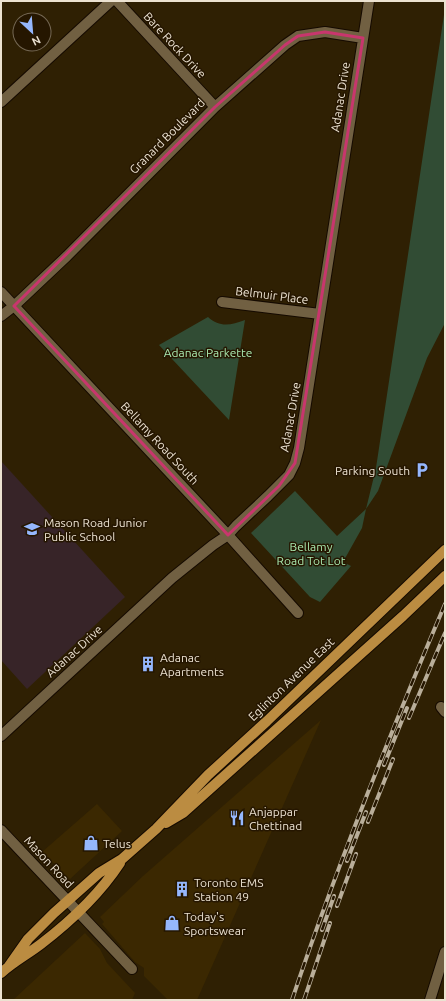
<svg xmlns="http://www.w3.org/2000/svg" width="446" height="1001" font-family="Ubuntu,sans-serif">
  <rect width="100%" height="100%" fill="#2f2003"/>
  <path fill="#3b2801" d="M321 720 197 1000H168L144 976V968L135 962 102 924 104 922 100 917 143 876Z
    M97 804 122 831 70 879 42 852Z
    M85 933 100 949 107 963 135 993 132 1000H13Z"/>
  <path fill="#372428" d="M1 461 125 597 27 689 1 660Z"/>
  <path fill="#314c34" d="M445 8V323L427 358 378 491 366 509 362 528 343 562 351 566 320 602 310 597 251 533 295 491 337 536 366 509 376 468Z
    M208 317C220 328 231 325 245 320L229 420 159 345Z"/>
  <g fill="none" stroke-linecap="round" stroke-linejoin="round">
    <defs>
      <path id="street" d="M117 1 215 107
        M1 102 111 1
        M1 292 228 535 298 613
        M222 302 320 314
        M1 316 14 306 67 256 215 107 285 45 298 36 325 32 363 38
        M441 707 445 712
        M1 736 172 578 213 545 228 535 236 526 268 496 289 475 295 463 299 448 369 1
        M1 830 132 969
        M430 1000 445 952"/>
      <path id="primary" d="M166 823 183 813 403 616 445 576
        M9 966 28 939 54 913 99 873 122 859 156 829 208 775 267 721 445 550
        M1 973C13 962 28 954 41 944 71 921 99 895 120 863"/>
    </defs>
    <use href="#street" stroke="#150a00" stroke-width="12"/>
    <use href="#primary" stroke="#150a00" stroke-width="12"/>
    <use href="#street" stroke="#716042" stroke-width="10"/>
    <use href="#primary" stroke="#bb8c41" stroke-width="10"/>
    <defs>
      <path id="rail" d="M409 718 445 633
        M384 765 407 708
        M368 822 393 759
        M347 861 366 812
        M337 906 356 854
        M322 930 334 896
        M292 1000C337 865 390 734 445 604
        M304 1000 330 923"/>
    </defs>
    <use href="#rail" stroke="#b9ae9a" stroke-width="4"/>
    <use href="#rail" stroke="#251600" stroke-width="2.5" stroke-dasharray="8" stroke-linecap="butt"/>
  </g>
  <path fill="none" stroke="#c8366d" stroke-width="3" stroke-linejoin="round" d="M325 32 363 38 295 463 279 486 228 535 14 306 215 107 285 45 298 36Z"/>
  <defs>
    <symbol id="parking-bare" viewBox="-9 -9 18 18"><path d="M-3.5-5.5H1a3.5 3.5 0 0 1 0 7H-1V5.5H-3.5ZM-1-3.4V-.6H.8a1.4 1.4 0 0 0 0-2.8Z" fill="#95b7fd" stroke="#251600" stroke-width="2.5" paint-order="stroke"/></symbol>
    <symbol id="school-bare" viewBox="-9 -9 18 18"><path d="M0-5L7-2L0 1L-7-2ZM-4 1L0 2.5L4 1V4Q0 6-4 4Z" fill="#95b7fd" stroke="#251600" stroke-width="2.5" paint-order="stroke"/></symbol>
    <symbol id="building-bare" viewBox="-9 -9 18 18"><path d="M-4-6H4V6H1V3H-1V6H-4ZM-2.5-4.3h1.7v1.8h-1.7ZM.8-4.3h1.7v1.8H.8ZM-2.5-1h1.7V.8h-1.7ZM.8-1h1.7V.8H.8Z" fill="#95b7fd" stroke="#251600" stroke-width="2.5" paint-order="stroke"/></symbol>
    <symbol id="restaurant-bare" viewBox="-9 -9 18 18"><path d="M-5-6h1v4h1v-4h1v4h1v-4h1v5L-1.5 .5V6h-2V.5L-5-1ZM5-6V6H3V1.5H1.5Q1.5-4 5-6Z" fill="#95b7fd" stroke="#251600" stroke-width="2.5" paint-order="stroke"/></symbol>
    <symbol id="shop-bare" viewBox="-9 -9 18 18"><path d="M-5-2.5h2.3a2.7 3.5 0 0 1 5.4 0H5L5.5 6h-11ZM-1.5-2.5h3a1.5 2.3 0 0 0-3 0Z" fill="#95b7fd" stroke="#251600" stroke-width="2.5" paint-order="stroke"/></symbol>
  </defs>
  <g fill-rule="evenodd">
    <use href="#parking-bare" x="411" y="459" width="22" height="22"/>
    <use href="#school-bare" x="21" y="518" width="22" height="22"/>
    <use href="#building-bare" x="137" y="653" width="22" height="22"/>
    <use href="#restaurant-bare" x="226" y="807" width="22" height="22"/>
    <use href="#shop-bare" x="80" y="832" width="22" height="22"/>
    <use href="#building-bare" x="171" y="878" width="22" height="22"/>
    <use href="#shop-bare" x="161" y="912" width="22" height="22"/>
  </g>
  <g text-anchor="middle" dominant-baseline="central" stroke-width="3" stroke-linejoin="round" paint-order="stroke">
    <g font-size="12" fill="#ece2d1" stroke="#251600">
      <text transform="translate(175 45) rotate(47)">Bare Rock Drive</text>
      <text transform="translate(340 97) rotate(-81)">Adanac Drive</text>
      <text transform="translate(167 136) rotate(-45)">Granard Boulevard</text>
      <text transform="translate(272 295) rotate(7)">Belmuir Place</text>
      <text transform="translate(290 417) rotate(-80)">Adanac Drive</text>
      <text transform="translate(160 443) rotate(47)">Bellamy Road South</text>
      <text transform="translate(74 651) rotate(-42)">Adanac Drive</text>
      <text transform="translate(291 679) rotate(-44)">Eglinton Avenue East</text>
      <text transform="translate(49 862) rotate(47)">Mason Road</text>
    </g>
    <g font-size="12" fill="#a9e9af" stroke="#251600">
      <text x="208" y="352">Adanac Parkette</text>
      <text x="311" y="546">Bellamy<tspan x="311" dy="14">Road Tot Lot</tspan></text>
    </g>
    <g font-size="12" fill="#ece2d1" stroke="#251600" text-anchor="start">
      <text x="410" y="470" text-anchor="end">Parking South</text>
      <text x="44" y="522">Mason Road Junior<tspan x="44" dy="14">Public School</tspan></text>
      <text x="160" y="657">Adanac<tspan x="160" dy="14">Apartments</tspan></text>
      <text x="249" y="811">Anjappar<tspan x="249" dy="14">Chettinad</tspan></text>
      <text x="103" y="843">Telus</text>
      <text x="194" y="882">Toronto EMS<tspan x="194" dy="14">Station 49</tspan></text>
      <text x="184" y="916">Today's<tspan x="184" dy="14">Sportswear</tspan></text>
    </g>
  </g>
  <rect width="446" height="1001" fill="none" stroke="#ece2d1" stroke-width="4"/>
  <g transform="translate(32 32) rotate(154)"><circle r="19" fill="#251600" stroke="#756854"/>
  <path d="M0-3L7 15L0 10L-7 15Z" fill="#95b7fd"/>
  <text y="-6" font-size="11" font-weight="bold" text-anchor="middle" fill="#ece2d1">N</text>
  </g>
</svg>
